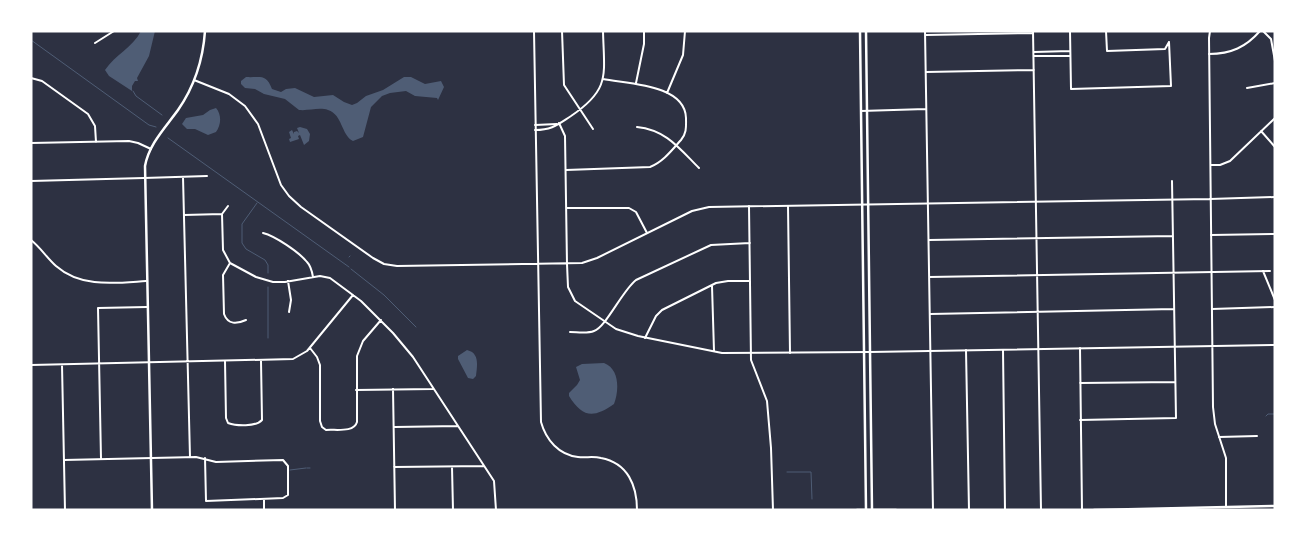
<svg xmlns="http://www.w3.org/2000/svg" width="1306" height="541" font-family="'Titillium Web',sans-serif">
  <rect width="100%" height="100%" fill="#2d3142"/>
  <path fill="#4f5d75" d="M141 31H155L149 56 137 78 138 81H135L132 86V91L109 76 105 70C115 55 133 47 141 31Z
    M246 77C260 78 266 73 272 89L281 92 286 89 295 88 314 97 333 95 344 102 352 105 357 103 366 96 383 90 404 77H411L425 84 441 81 444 87 438 100 437 98 415 96 406 91 390 93 382 96 371 107 363 137 353 141C341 135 343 115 328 110 319 107 309 111 299 110L285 99 264 94 255 89 245 88 241 84V81Z
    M216 108C222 115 221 125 216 132L208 135 195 129H187L182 124 186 118 203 115 210 110Z
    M300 127 307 129 310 134 309 141 304 145 300 135 298 136 299 139 290 142 289 139 291 138 289 132 292 130 294 134V132L297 131 299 133 297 128Z
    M467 350C480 353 477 366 476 376L473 379 468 378 458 359V356Z
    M604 363C620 369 619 391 614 404 593 419 582 417 569 396V393L577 385 580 380 576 367 582 364Z"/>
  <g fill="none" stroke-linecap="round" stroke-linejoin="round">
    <path stroke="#4f5d75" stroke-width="1" d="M31 40 149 125 156 127
      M133 91 136 96 162 115
      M168 138 349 267
      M257 203 242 224V243L246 249 265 260 268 265V273
      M349 257 350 256
      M351 269 384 295 416 327
      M268 287V338
      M1266 416 1268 414H1275
      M307 468H310
      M290 470 306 468
      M787 472H811L812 499"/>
    <path stroke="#fff" stroke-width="2" d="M562 31 564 85 593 129
      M925 31 933 510
      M1033 31 1041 510
      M1070 31 1071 89 1171 86 1169 42
      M1106 31 1107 51 1165 49 1169 42
      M1263 31 1271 39 1275 61
      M926 35 1033 33
      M95 43 114 31
      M1034 52 1070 51
      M1209 54C1231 54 1246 47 1260 31
      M1034 56H1070
      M926 72 1034 70
      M31 78 42 81 88 114 95 126 96 142
      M636 83 644 44V31
      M1247 88 1275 83
      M667 93 683 55 685 31
      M861 111 926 109
      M559 123 565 136 567 264
      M535 125 557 124
      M637 127C666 130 679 148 699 168
      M535 130C552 130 557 125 571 116 611 89 604 75 603 31
      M1261 131 1275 147
      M31 143 129 141 138 143 151 149
      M1211 165H1220L1230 161 1275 118
      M566 170 650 167C663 162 672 150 681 140 687 133 686 126 686 118 685 84 627 84 603 79
      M183 177 190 457
      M144 178 207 176
      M1210 199 1275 197
      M749 206 751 360 767 401 771 448 773 510
      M788 206 790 353
      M566 208H629L636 212 647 233
      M222 214 223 250 230 263 256 277 273 282H285L320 276 330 278 361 301 393 333 413 357 494 481 496 510
      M222 214 228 206
      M184 215 222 214
      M263 233C275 236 299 252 307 262 311 266 312 271 313 277
      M1211 235 1275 234
      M31 240C41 248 47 258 56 266 81 288 115 283 146 281
      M929 240 1173 236
      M230 263 223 275 224 314C228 325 237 324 246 320
      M1263 271 1275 300
      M929 277 1270 271
      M288 281 291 300 289 312
      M712 286 714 351
      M1212 309 1275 307
      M930 314 1174 309
      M570 332C577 332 587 334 594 331 606 327 622 291 636 280L711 245 750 243
      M645 338 656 316 662 310 716 283 728 281H750
      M310 348 317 357 320 365V421L322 427 326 430C335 429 354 433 357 422V356L363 341 381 320
      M1080 348 1082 510
      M966 350 969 510
      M1003 350 1005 510
      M225 361 226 418 228 423C236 426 256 427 262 420L261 361
      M31 365 293 359 307 351 353 295
      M62 365 65 510
      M1080 383 1175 382
      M393 389 395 510
      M356 390 433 389
      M1080 420 1176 418 1172 181
      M395 427 458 426
      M1219 437 1257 436
      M101 459 98 308 147 307
      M64 460 196 457 216 462 283 460 288 466V495L283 498 206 501 205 458
      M394 467 484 466
      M452 467 453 510
      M264 500V510"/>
    <path stroke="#fff" stroke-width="2" d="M534 31 541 422C546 440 559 455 578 457 586 458 593 456 601 458 628 463 637 486 637 510
      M1210 31 1209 38 1213 407 1215 424 1226 458V507
      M194 80 229 94 245 106 258 124 281 185 289 196 301 207 373 258 384 264 397 266 582 263 597 258 692 211 709 207 1210 199
      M31 181 144 178
      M567 264 568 287 575 301 616 329 638 336 722 353 870 352 1275 345"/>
    <path stroke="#fff" stroke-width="2.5" d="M152 510 145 166C149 144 165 128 178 110 194 87 203 60 205 31
      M857 510H896
      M1094 510 1275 506"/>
    <path stroke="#fff" stroke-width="2.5" d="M860 31 866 510
      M866 31 872 510"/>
  </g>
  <rect width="1306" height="541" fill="none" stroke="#ffffff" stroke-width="65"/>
</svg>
